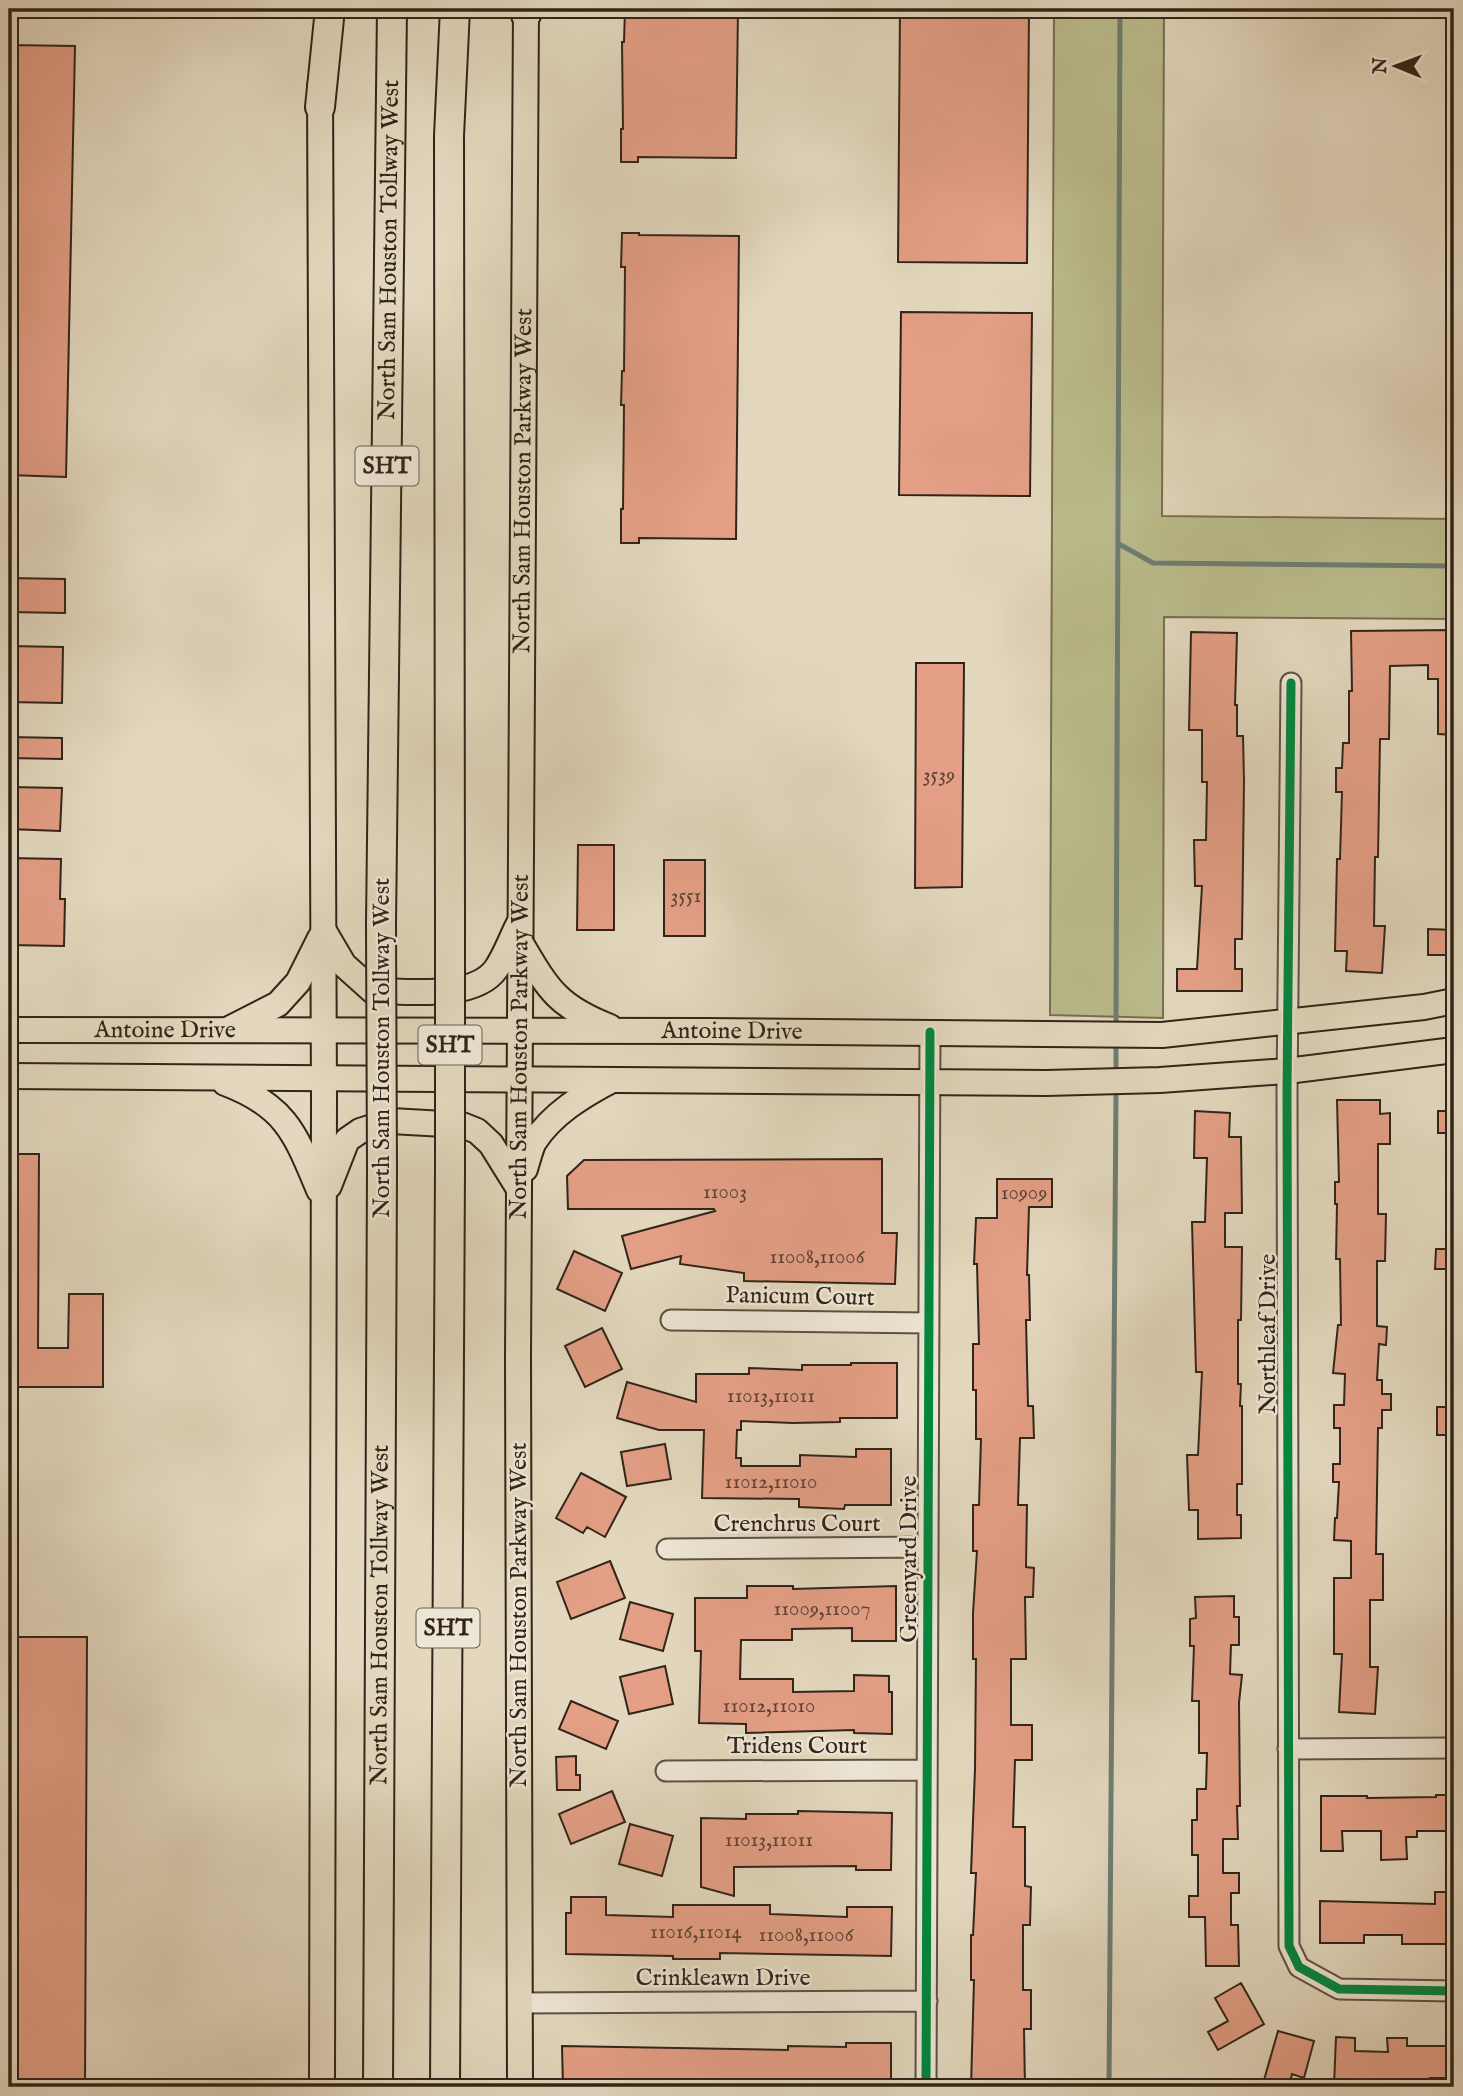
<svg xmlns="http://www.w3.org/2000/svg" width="1463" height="2096" font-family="'IM FELL English',serif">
  <rect width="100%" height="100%" fill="#e3d8be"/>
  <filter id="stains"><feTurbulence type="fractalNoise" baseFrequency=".00286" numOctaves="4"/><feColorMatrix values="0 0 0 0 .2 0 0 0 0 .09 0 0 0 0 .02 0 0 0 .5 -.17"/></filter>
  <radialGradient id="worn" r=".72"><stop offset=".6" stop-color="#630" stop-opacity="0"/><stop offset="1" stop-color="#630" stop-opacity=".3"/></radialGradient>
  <path fill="#bbbc8c" stroke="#767053" stroke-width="2" d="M1054 9H1164L1162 516 1454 519V619L1164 617 1163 1018 1050 1015Z"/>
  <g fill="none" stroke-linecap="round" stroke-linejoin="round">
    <path stroke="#6d7e74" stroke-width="5" d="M1119 544 1153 563 1454 566
      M1116 1027 1120 9
      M1116 1076V1040
      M1109 2087 1116 1089"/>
  </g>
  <path fill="#e49f86" stroke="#31241a" stroke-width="2" d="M625 9H738L736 158 638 157V162H621V129H623L622 42H624Z
    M900 9H1029L1027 263 898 262Z
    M9 45 75 46 66 477 9 475Z
    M622 233H639V235L739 236 736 539 639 538V543H621V509H623L624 405H621L622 371H624L625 267H621Z
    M901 312 1032 313 1030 496 899 495Z
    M9 578 65 579V613L9 612Z
    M1454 630V735L1438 734V679H1428V665L1390 666 1389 739H1380L1378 857H1375L1374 926H1385L1382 973 1346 971 1347 951H1335L1337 859H1340L1342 792H1336V768H1342L1343 743H1349V691H1352L1351 631Z
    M1191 632 1237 633 1235 705H1237V736H1243L1244 781 1242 939H1235V969H1242V991H1177V969H1197L1202 886H1195L1194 840H1206L1207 782H1202V730H1189Z
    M9 646 63 647 62 703 9 702Z
    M916 663H964L962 887 915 888Z
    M9 737 62 738V759L9 758Z
    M9 787 62 788 60 831 9 829Z
    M578 845H614V930H577Z
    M9 858 61 859 60 899H65L64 946 9 945Z
    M664 860H705V936H664Z
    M1428 929 1454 930V955H1428Z
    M1337 1100H1380V1114L1390 1113V1144H1378V1214H1386L1385 1261H1377V1326L1387 1327 1386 1345 1379 1344 1377 1380H1382V1394H1391V1410H1382V1428H1378L1376 1554H1383V1600H1370V1667H1378L1375 1714 1339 1712 1342 1654H1334V1578H1351V1541L1334 1540 1335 1518H1337L1339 1482H1333V1464H1340V1428H1334V1405H1344L1345 1374 1333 1373 1338 1325H1341L1340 1259H1336L1337 1204H1335V1182H1339Z
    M1195 1111 1230 1113 1229 1137H1241L1242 1213H1225V1247H1242L1241 1320H1238V1384H1241L1240 1406H1242V1484H1237V1515H1241V1538L1198 1539V1510H1189L1187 1455H1198L1202 1372H1196L1192 1222H1205L1207 1158H1194Z
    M1438 1111H1454V1133H1438Z
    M9 1154H39L38 1348H68L69 1294H103V1387H9Z
    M882 1159V1233H897L895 1284 744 1281V1273L680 1264 681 1256 631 1269 622 1236 715 1211 714 1209H568L567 1176 584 1160Z
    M997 1179H1052V1207H1029L1027 1275H1029L1030 1320H1026L1028 1406H1033L1034 1438H1020L1018 1505H1027L1026 1567 1034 1568 1033 1597H1025L1026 1659H1011V1725H1032V1760H1015L1013 1827H1025V1886L1031 1887 1030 1925H1023V1990H1031V2029H1024L1025 2087H971L974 1980H971V1935H973L976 1873H971L975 1769 976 1659H973V1613L977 1551H973V1505H979L981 1439H976V1390H973V1344H979L977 1264H974L976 1218H997Z
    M1436 1249H1454V1269H1435Z
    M574 1251 622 1273 605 1311 557 1289Z
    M602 1328 622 1369 585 1387 565 1346Z
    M851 1363H897V1418H840V1422L793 1423 741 1421V1430H737L736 1458H741V1466H800V1455L856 1457V1449H891V1505H845L844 1509 799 1507V1499L702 1498 704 1430H659L617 1418 627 1382 696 1402V1374H749V1368L802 1370V1365H851Z
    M1437 1407H1454V1435H1437Z
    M665 1444 671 1479 627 1486 621 1452Z
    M581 1473 626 1497 605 1537 587 1527 583 1533 556 1518Z
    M610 1561 625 1598 571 1619 557 1582Z
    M747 1586H793V1589L896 1586V1641H852V1628L792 1629V1640H741L740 1679H793V1692L854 1691V1675L889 1676V1692H892V1734L854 1733V1730L746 1733V1724L699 1723 701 1651H695V1598H747Z
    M1234 1596V1617H1239V1645H1231L1230 1674 1242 1675 1239 1703 1240 1806H1237L1238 1839H1223V1873H1239V1893H1231V1925H1238L1239 1966H1206L1205 1917H1189V1896H1198V1855H1192V1820H1197V1789H1206L1207 1753H1199V1701H1192L1194 1646H1190V1619L1196 1618 1195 1597Z
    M630 1602 673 1614 663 1651 620 1639Z
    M9 1637H87L85 2087H9Z
    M665 1666 673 1704 629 1714 620 1677Z
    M571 1701 618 1721 606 1749 559 1729Z
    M576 1756V1775H580V1790H557L556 1757Z
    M612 1791 625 1822 571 1844 559 1814Z
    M1436 1795H1454V1831H1417V1837H1406L1407 1859 1381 1860V1831H1342L1343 1851H1321V1796H1367V1798L1436 1797Z
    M798 1811 892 1813 891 1870H856V1866L734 1867V1896L701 1887V1818L746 1819V1814H798Z
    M630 1824 673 1836 662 1876 619 1864Z
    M1435 1892H1454V1944H1402V1935H1364V1943H1320V1901L1435 1904Z
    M571 1897H606V1915L673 1917V1905H770V1914L847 1917V1907H892L891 1956 720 1953V1959H673V1956L566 1954V1913H571Z
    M1241 1983 1264 2024 1218 2050 1208 2032 1228 2021 1215 1998Z
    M1278 2031 1314 2041 1304 2078 1292 2074 1289 2087H1262Z
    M1336 2037 1355 2038V2051L1388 2052 1387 2038H1407V2046H1454V2078H1430L1428 2079 1427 2087H1411L1412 2079H1370L1369 2086 1334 2085Z
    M846 2043H891V2083H825V2087H563L562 2046 788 2050V2046L846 2047Z"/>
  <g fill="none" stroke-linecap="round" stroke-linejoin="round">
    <defs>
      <path id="minor" d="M1291 683 1287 1092 1289 1946 1299 1967 1339 1989 1454 1991
        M671 1320 929 1323
        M667 1549 928 1547
        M1288 1749 1454 1748
        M666 1771 927 1770
        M520 2003 927 2001
        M926 2087 930 1032"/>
      <g id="major">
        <path d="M320 86 324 1100 322 2087"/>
        <path d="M324 931 344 965 373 991C408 991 474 1000 496 969 505 956 511 939 518 925"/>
        <path d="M522 945C549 991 559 1007 610 1027"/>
        <path d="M231 1028 278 1004 298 982 320 938"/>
        <path id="s1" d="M9 1030 706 1031 1162 1035 1424 1007 1454 1001"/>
        <path d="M9 1076 1046 1083 1160 1080 1287 1071 1454 1050"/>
        <path d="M225 1083C286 1106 295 1133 319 1190"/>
        <path d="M525 1169C528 1160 530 1150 534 1142 552 1114 583 1095 612 1080"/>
        <path d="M329 1186 347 1140 360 1131 391 1121 462 1125 477 1131 491 1144 519 1189"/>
        <path id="s2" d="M520 2087 518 1357 526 9"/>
      </g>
      <g id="highway">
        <path d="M525 9 526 15"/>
        <path d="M320 107 330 9"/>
        <path d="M450 921 449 136 455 9"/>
        <path id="s3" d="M381 924 392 9"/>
        <path id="s4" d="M378 2087 382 1170"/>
        <path d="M445 2087 450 1169"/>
      </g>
    </defs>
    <use href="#minor" stroke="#5e5143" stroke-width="23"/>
    <use href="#major" stroke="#31241a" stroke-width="28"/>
    <use href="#highway" stroke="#31241a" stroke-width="32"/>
    <use href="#minor" stroke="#ede6d5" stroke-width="19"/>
    <use href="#major" stroke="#e3d8be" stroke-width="24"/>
    <use href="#highway" stroke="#e3d8be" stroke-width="28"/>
    <defs>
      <path id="highway-bridge" d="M450 921V1169
        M381 924 382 1170"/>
    </defs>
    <use href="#highway-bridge" stroke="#31241a" stroke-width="32" stroke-linecap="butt"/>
    <use href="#highway-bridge" stroke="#e3d8be" stroke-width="28"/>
    <defs>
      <path id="cycleway" d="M1291 683 1287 1092 1289 1946 1299 1967 1339 1989 1454 1991
        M926 2087 930 1032"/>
    </defs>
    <use href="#cycleway" stroke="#ede6d5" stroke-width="13"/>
    <use href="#cycleway" stroke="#00873e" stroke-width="9"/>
  </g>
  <g text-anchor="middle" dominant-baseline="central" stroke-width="5" stroke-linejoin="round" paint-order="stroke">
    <g font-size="21" fill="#5e4335">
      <text x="939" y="775">3539</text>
      <text x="686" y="896">3551</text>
      <text x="725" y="1192">11003</text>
      <text x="1024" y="1193">10909</text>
      <text x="817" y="1257">11008,11006</text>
      <text x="771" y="1396">11013,11011</text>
      <text x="771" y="1482">11012,11010</text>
      <text x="822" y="1609">11009,11007</text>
      <text x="769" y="1706">11012,11010</text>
      <text x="769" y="1840">11013,11011</text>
      <text x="696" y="1932">11016,11014</text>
      <text x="806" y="1935">11008,11006</text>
    </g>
    <g fill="#ede6d5" stroke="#695e52" stroke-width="2">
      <rect x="355.5" y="446.5" width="63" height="39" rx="5"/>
      <rect x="418.5" y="1025.5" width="63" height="39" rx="5"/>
      <rect x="416.5" y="1608.5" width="63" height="39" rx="5"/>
    </g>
    <g font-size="23" font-weight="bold" fill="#31241a">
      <text x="387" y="466">SHT</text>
      <text x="450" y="1045">SHT</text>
      <text x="448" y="1628">SHT</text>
    </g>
    <g font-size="24" fill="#31241a" stroke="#ede6d5">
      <text stroke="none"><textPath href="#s3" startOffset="674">North Sam Houston Tollway West</textPath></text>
      <text stroke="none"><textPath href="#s2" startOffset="1606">North Sam Houston Parkway West</textPath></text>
      <text stroke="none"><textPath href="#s1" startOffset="156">Antoine Drive</textPath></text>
      <text stroke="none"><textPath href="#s1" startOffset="723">Antoine Drive</textPath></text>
      <text transform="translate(382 1048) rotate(-90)">North Sam Houston Tollway West</text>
      <text stroke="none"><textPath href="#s2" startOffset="1040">North Sam Houston Parkway West</textPath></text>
      <text transform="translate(800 1297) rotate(1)">Panicum Court</text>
      <text transform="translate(1268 1334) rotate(-90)">Northleaf Drive</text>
      <text x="797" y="1524">Crenchrus Court</text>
      <text transform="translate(909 1559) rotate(-90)">Greenyard Drive</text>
      <text stroke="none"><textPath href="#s4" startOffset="472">North Sam Houston Tollway West</textPath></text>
      <text transform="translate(519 1615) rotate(-90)">North Sam Houston Parkway West</text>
      <text x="797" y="1746">Tridens Court</text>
      <text x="723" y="1978">Crinkleawn Drive</text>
    </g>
  </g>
  <rect width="1463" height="2096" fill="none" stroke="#e3d8be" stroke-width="35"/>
  <rect x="10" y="10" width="1442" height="2075" fill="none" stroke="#31241a" stroke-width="3.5"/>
  <rect x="18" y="18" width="1428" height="2061" fill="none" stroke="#31241a" stroke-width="2"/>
  <g transform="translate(1396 66) rotate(271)" stroke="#ede6d5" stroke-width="5" paint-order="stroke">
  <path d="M0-5L12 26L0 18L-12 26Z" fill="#31241a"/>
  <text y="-10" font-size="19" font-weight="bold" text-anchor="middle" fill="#31241a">N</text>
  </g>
  <rect width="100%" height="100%" filter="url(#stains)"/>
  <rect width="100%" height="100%" fill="url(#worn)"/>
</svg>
